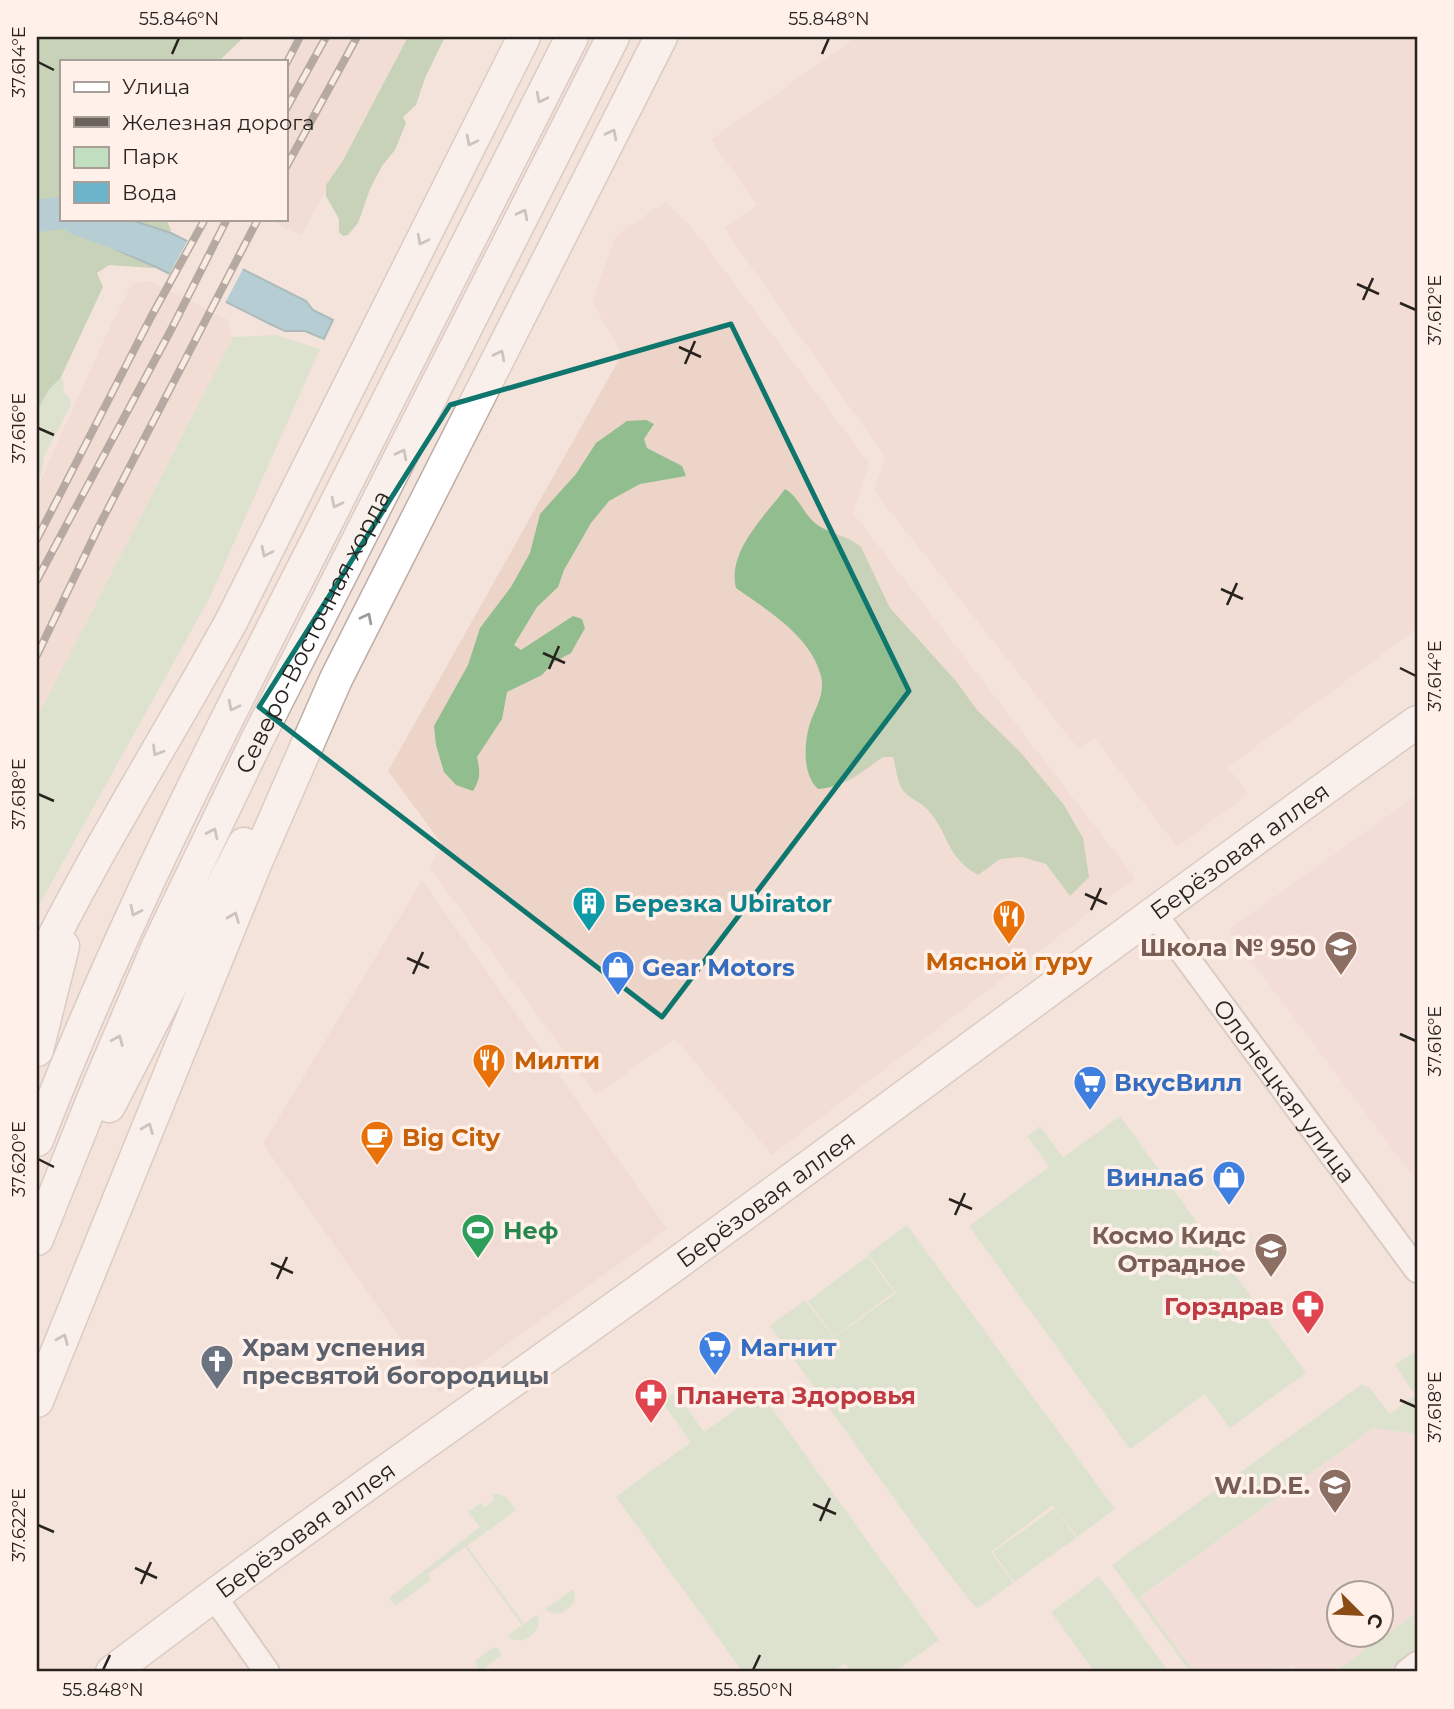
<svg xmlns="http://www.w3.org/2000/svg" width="1454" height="1709" font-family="Montserrat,sans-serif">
  <rect width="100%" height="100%" fill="#f4e3da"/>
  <path fill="#ecd3cd" d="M422 880 667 1229 439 1393 263 1144Z"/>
  <path fill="#edd4c9" d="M306 37H409L301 236 269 219H285V72Z
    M856 37H1417V629L1228 767 1248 794 1177 847 1095 739 1078 748 874 491 885 457 724 228 757 205 711 140Z
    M665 202 691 226 869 463 853 513 1135 878 772 1155 675 1038 596 1095 429 867 442 844 388 771 622 354 592 302 616 235Z
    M150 281 227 319 233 337 37 718V488L107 333 132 284Z"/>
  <path fill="#f1d6d6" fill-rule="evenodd" d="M1417 795V1182L1228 930Z
    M1373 1428 1415 1434 1417 1437V1612L1334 1672H1298L1292 1665 1283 1671 1279 1666 1270 1672H1194L1140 1598ZM1338 1594H1380V1636H1338Z"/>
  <path fill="#c2e0c0" d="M276 335 320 349 210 597 37 909V718L233 337Z
    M61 377 64 384 63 391 69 397 71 405 44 456 42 470 37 483V411L48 391Z
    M1120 1116 1306 1373 1230 1428 1205 1394 1130 1449 969 1226 1049 1167 1027 1136 1040 1126 1063 1158Z
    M907 1225 1115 1509 1077 1537 1053 1505 991 1552 1013 1583 977 1609 942 1565 770 1326 805 1300 834 1338 896 1293 868 1254Z
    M868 1256 894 1292 834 1337 808 1301Z
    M1417 1350V1437L1415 1434 1373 1428 1140 1597 1194 1672H1190L1112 1565 1361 1385 1369 1387 1390 1414 1415 1395 1395 1365Z
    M675 1392 704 1432 760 1392 939 1640 895 1672H852L845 1663 833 1672H743L616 1497 691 1442 662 1402Z
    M495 1493 506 1497 516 1510 467 1546 524 1624 537 1614C543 1628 534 1635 522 1641L512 1639 508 1635 522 1625 465 1547 428 1574 431 1580 395 1606 389 1598 480 1527 468 1512 481 1503 485 1507 495 1499 492 1495Z
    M1055 1508 1076 1538 1014 1582 993 1552Z
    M1099 1576 1169 1672H1095L1051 1612Z
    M573 1589C579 1602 570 1609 559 1614L549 1612 545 1609Z
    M1417 1612V1649L1386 1672H1334Z
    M494 1647 500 1650 501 1656 484 1669H478L475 1661Z"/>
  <path fill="#92bd8f" d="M37 37H244L219 61H61V219H166L171 230 153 268 109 265 97 273 103 287 61 377 48 391 37 411Z
    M408 37H445L425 78 416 105 403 117 406 123 395 150 382 166 370 189 358 223 348 235 343 236 339 232V219L326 196V185L342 162Z
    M646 420 654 424 644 439 647 448 682 466 686 476 640 484 609 501 591 523 564 570 558 587 537 607 514 645 521 650 573 616 582 619 585 628 571 653 554 662 542 675 507 692 502 719 477 757C480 772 481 778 473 791L456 785 444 772 436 745 434 726 468 665 480 628 511 587 530 553 540 514 576 474 596 443 627 421Z
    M785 489C799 497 803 513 815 523 828 534 848 535 861 547L890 608 956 681 977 710 1021 753 1064 805 1083 838 1089 877 1070 896 1046 864 1022 857 1000 859 978 875C945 856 950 835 928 810 921 802 908 798 902 789 897 780 896 768 893 757H883C860 773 848 786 818 789 802 774 804 743 810 723 816 706 825 695 821 676 811 636 767 610 736 588 727 551 765 516 785 489Z"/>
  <path fill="#6bb4ca" stroke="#578897" stroke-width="2" d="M128 219 171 233 306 301 313 310 333 320 324 339 305 331H285L270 324 158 268 115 249Z"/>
  <path fill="#f4e3da" d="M189 238 245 265 224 305 168 277Z"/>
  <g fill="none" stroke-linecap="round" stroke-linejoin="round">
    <path stroke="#6bb4ca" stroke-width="32" d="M37 216 61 213
      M77 219 161 249"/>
    <defs>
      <g id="minor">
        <path id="s1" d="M1153 912 1417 1270"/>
        <path d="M213 1595 267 1672"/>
        <path d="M1407 1672 1417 1664"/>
      </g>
      <g id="major">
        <path d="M37 970C96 850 167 738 232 620L524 37"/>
        <path d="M37 1050 63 946"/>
        <path d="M109 1106 244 844"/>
        <path d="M37 1140C117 933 218 735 319 537 404 371 488 204 572 37"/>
        <path id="s2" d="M37 1239 93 1099 158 946 255 744 613 37"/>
        <path d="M37 1401 256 862 336 679 661 37"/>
        <path id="s3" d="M112 1672C299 1529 493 1397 684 1258 929 1080 1171 898 1417 722"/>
      </g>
    </defs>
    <use href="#minor" stroke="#beada5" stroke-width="28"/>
    <use href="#major" stroke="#beada5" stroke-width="35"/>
    <use href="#minor" stroke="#fff" stroke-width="24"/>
    <use href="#major" stroke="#fff" stroke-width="32"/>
    <defs>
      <path id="rail" d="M285 66 300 37
        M285 111 326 37
        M285 169 357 37
        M37 539 151 317 205 219
        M37 580 172 328 227 219
        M37 655 99 526 258 219"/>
    </defs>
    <use href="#rail" stroke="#6c635d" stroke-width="8"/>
    <use href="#rail" stroke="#fff1ea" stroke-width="5" stroke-dasharray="16" stroke-linecap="butt"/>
  </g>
  <defs><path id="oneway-chevron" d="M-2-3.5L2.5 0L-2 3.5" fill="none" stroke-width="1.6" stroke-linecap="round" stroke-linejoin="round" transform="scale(1.75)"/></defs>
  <g stroke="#9f9c9a">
    <use href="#oneway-chevron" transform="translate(541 98) rotate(117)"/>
    <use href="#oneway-chevron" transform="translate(612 134) rotate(-63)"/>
    <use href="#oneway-chevron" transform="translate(471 141) rotate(117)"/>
    <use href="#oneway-chevron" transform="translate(523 214) rotate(-63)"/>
    <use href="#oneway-chevron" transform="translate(422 240) rotate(117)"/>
    <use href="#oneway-chevron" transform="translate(500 355) rotate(-63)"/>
    <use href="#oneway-chevron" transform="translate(402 454) rotate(-63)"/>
    <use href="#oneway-chevron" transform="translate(336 503) rotate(117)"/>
    <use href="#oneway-chevron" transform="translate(266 552) rotate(116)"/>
    <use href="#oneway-chevron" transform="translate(367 618) rotate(-63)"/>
    <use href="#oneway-chevron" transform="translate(233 706) rotate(117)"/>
    <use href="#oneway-chevron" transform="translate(157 751) rotate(121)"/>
    <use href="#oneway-chevron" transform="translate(213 833) rotate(-64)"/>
    <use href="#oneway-chevron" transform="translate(135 911) rotate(115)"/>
    <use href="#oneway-chevron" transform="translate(234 917) rotate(-68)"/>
    <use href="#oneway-chevron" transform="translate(118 1040) rotate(-67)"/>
    <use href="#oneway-chevron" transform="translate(148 1128) rotate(-68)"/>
    <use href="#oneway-chevron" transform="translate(63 1339) rotate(-67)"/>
  </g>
  <path d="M0 0H1454V1709H0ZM731 324 909 691 662 1017 259 707 450 405Z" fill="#f4e3da" fill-opacity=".55" fill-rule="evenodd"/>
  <path fill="none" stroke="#0f766e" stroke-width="5" stroke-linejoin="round" d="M731 324 909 691 662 1017 259 707 450 405Z"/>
  <path fill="none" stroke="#29231f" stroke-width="2.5" d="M172 54 179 38M822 54 829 38M38 62 54 70M1357 284 1379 294M1363 300 1373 278M1400 303 1416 310M679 347 701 357M685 364 695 341M38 428 54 435M1221 589 1243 599M1227 605 1237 583M543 653 565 663M1400 668 1416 676M549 669 559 646M38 794 54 801M1085 894 1107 904M1091 910 1101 888M407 958 429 968M413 974 423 952M1400 1034 1416 1041M38 1159 54 1167M949 1199 972 1209M955 1215 965 1193M271 1263 293 1273M277 1279 287 1257M1400 1400 1416 1407M813 1504 836 1514M820 1521 830 1498M38 1525 54 1532M135 1568 157 1578M141 1584 151 1562M103 1670 110 1655M753 1670 760 1655"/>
  <defs>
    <symbol id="building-pin" viewBox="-11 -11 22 30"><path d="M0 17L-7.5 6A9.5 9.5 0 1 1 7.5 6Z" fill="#0f9aa8" stroke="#fff1ea"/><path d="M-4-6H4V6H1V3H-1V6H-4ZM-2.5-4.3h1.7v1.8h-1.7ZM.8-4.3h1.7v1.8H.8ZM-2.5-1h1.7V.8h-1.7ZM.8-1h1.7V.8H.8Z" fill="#fff"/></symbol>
    <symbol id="restaurant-pin" viewBox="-11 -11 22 30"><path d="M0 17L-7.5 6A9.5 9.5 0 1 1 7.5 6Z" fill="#e8710a" stroke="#fff1ea"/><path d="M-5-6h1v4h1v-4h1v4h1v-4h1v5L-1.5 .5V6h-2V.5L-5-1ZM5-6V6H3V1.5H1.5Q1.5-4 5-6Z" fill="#fff"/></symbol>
    <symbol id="school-pin" viewBox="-11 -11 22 30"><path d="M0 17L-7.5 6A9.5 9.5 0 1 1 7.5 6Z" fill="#8d6e63" stroke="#fff1ea"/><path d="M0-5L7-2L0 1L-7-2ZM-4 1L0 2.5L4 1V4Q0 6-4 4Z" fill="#fff"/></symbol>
    <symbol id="shop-pin" viewBox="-11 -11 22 30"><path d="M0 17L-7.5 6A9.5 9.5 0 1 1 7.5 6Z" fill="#3f7fe0" stroke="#fff1ea"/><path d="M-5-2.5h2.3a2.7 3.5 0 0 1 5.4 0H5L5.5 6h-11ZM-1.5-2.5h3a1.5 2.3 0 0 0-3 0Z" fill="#fff"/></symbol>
    <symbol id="supermarket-pin" viewBox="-11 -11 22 30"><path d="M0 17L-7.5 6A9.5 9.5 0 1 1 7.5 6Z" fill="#3f7fe0" stroke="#fff1ea"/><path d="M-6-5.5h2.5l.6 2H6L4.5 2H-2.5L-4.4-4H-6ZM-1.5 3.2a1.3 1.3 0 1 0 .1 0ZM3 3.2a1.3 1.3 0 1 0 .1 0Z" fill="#fff"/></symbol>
    <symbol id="cafe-pin" viewBox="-11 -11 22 30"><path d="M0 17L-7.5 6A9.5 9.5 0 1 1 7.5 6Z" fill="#e8710a" stroke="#fff1ea"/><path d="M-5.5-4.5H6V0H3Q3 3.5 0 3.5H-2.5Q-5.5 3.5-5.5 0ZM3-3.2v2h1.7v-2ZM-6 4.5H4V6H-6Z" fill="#fff"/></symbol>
    <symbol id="stadium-pin" viewBox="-11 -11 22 30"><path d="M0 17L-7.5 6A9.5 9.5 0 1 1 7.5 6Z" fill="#2e9e5b" stroke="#fff1ea"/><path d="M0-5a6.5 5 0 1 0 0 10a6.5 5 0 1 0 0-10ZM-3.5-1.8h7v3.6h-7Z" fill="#fff"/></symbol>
    <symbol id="pharmacy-pin" viewBox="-11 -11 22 30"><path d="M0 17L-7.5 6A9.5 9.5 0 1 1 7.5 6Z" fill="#e0444e" stroke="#fff1ea"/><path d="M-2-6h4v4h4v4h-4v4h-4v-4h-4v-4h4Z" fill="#fff"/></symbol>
    <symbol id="church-pin" viewBox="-11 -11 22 30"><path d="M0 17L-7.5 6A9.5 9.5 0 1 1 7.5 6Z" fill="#6b7280" stroke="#fff1ea"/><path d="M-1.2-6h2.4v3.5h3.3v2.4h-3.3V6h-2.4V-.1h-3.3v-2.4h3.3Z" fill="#fff"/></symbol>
  </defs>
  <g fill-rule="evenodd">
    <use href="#building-pin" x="570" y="884" width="38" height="52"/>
    <use href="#restaurant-pin" x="990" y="897" width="38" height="52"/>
    <use href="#school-pin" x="1322" y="928" width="38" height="52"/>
    <use href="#shop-pin" x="599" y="948" width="38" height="52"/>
    <use href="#restaurant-pin" x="470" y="1041" width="38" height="52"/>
    <use href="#supermarket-pin" x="1071" y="1063" width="38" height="52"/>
    <use href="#cafe-pin" x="358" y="1118" width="38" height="52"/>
    <use href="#shop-pin" x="1210" y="1158" width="38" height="52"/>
    <use href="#stadium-pin" x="459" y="1211" width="38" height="52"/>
    <use href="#school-pin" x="1252" y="1230" width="38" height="52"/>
    <use href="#pharmacy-pin" x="1289" y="1287" width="38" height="52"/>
    <use href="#supermarket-pin" x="696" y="1328" width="38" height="52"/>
    <use href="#church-pin" x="198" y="1342" width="38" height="52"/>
    <use href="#pharmacy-pin" x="632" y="1376" width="38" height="52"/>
    <use href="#school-pin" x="1316" y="1466" width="38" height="52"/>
  </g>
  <g text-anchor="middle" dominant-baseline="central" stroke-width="7" stroke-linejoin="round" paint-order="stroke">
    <g font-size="24" fill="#29231f" stroke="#fff1ea">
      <text stroke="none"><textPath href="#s2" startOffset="667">Северо-Восточная хорда</textPath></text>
      <text stroke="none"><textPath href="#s3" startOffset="1395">Берёзовая аллея</textPath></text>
      <text stroke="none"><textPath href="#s1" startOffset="222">Олонецкая улица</textPath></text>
      <text stroke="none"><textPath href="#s3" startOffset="807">Берёзовая аллея</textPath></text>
      <text stroke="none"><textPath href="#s3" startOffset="240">Берёзовая аллея</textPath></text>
    </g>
    <g font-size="24" font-weight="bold" fill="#0d838f" stroke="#fff1ea" text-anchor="start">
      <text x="614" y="903">Березка Ubirator</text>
    </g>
    <g font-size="24" font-weight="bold" fill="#785e54" stroke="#fff1ea" text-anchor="end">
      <text x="1316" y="947">Школа № 950</text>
      <text x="1246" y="1235">Космо Кидс<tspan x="1246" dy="28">Отрадное</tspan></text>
      <text x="1310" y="1485">W.I.D.E.</text>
    </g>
    <g font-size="24" font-weight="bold" fill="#c56008" stroke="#fff1ea" text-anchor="start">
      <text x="1009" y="961" text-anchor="middle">Мясной гуру</text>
      <text x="514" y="1060">Милти</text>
      <text x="402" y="1137">Big City</text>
    </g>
    <g font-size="24" font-weight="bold" fill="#366cbe" stroke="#fff1ea" text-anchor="start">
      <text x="642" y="967">Gear Motors</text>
      <text x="1114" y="1082">ВкусВилл</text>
      <text x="1204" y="1177" text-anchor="end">Винлаб</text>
      <text x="740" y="1347">Магнит</text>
    </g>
    <g font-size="24" font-weight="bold" fill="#27864d" stroke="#fff1ea" text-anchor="start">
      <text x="503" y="1230">Неф</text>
    </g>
    <g font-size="24" font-weight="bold" fill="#be3a42" stroke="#fff1ea" text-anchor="end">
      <text x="1284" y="1306">Горздрав</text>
      <text x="676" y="1395" text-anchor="start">Планета Здоровья</text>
    </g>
    <g font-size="24" font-weight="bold" fill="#5b616d" stroke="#fff1ea" text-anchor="start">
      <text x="242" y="1347">Храм успения<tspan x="242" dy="28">пресвятой богородицы</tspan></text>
    </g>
  </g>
  <rect width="1454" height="1709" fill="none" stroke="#fff1ea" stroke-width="77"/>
  <rect x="60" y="60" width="228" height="161" fill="#fff1ea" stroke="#a99f99" stroke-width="2"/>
  <rect x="74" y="82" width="35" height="10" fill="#ffffff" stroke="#a99f99" stroke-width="2"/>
  <text x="122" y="94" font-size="21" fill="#29231f">Улица</text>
  <rect x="74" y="117" width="35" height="10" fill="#6c635d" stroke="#a99f99" stroke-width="2"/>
  <text x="122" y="130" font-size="21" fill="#29231f">Железная дорога</text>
  <rect x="74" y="147" width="35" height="21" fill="#c2e0c0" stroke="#a99f99" stroke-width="2"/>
  <text x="122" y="164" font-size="21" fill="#29231f">Парк</text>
  <rect x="74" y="182" width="35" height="21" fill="#6bb4ca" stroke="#a99f99" stroke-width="2"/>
  <text x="122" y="200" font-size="21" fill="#29231f">Вода</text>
  <g transform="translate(1360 1614) rotate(114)"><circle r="33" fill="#fff1ea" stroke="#a99f99" stroke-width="2"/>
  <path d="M0-5L12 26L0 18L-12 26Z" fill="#8b4b15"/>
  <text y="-10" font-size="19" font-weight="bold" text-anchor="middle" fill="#29231f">С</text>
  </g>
  <rect x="38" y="38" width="1378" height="1632" fill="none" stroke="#29231f" stroke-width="2.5"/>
  <g font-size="18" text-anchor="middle" fill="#29231f">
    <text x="179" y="25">55.846°N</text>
    <text x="829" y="25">55.848°N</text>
    <text transform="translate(19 62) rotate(-90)" y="6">37.614°E</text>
    <text transform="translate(1435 310) rotate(-90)" y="6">37.612°E</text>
    <text transform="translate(19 428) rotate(-90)" y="6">37.616°E</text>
    <text transform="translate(1435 676) rotate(-90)" y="6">37.614°E</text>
    <text transform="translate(19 794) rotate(-90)" y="6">37.618°E</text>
    <text transform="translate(1435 1041) rotate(-90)" y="6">37.616°E</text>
    <text transform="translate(19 1159) rotate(-90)" y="6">37.620°E</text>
    <text transform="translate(1435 1407) rotate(-90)" y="6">37.618°E</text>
    <text transform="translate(19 1525) rotate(-90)" y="6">37.622°E</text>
    <text x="103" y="1696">55.848°N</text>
    <text x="753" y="1696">55.850°N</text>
  </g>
</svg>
